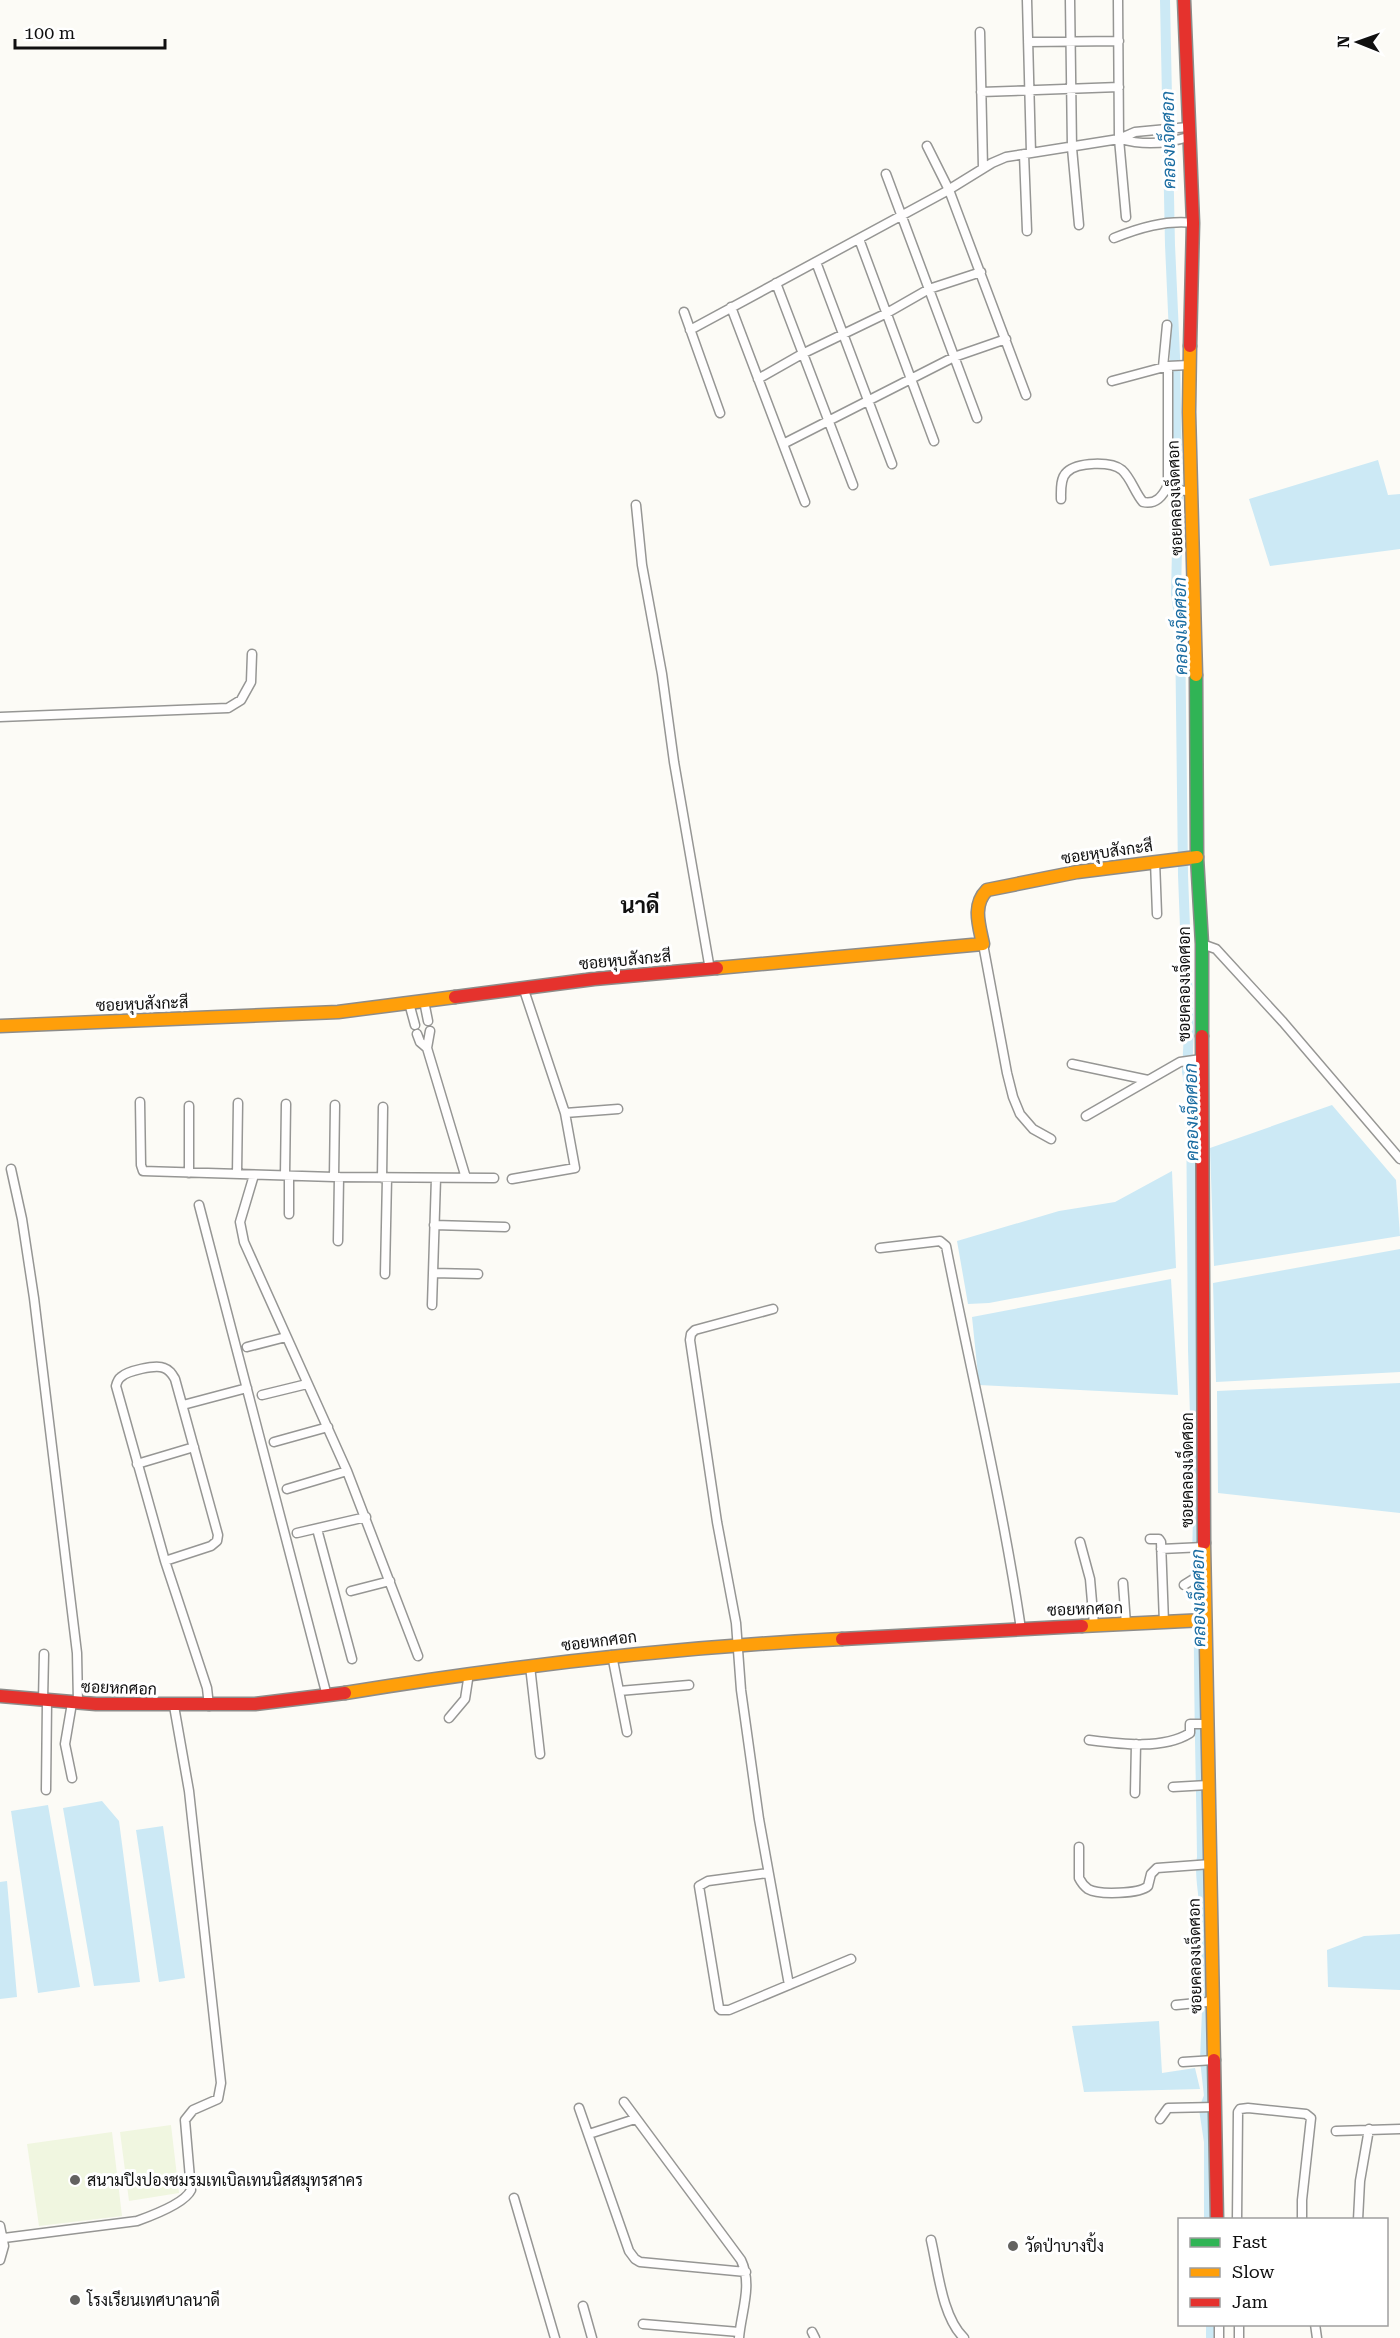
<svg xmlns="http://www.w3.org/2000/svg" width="1400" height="2338" font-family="'Roboto Serif',Sarabun,serif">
  <rect width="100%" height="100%" fill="#fcfbf6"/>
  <path fill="#f0f6e0" d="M171 2125 179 2193 129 2201 120 2132Z
    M112 2132 122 2216 39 2226 27 2144Z"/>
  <path fill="#cce9f5" d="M1378 460 1388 495 1400 494V549L1270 566 1249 499Z
    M1332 1105 1396 1180 1400 1236 1214 1266 1210 1148Z
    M1172 1171 1176 1268 989 1303 968 1304 957 1241 1059 1211 1115 1202Z
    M1400 1249V1372L1216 1382 1213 1283Z
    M1171 1279 1178 1395 979 1385 972 1317Z
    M1400 1383V1513L1218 1493 1217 1391Z
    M102 1801 119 1821 140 1982 94 1986 63 1808Z
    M48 1805 80 1987 38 1993 11 1811Z
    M163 1826 185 1978 159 1982 136 1830Z
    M7 1881 17 1997 0 1999V1882Z
    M1400 1934V1990L1328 1987 1327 1950 1364 1936Z
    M1159 2021 1162 2073 1195 2068 1200 2089 1084 2092 1072 2026Z"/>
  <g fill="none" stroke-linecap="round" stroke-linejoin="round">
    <path stroke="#cce9f5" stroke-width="10" d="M1165 0 1170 245 1175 356 1178 506 1176 594 1180 623 1183 875 1189 1031 1187 1072 1191 1095 1193 1350 1198 1515 1197 1561 1194 1579 1199 1596C1198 1683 1201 1770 1202 1857 1199 1872 1203 1888 1204 1904 1205 1913 1200 1924 1202 1932 1207 1955 1208 1980 1202 2003L1207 2010 1205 2060 1209 2096 1204 2109 1209 2142V2220
      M1211 2324V2338"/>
    <defs>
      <path id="street" d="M1027 0 1031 153
        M1070 0 1072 148 1079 225
        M1118 0 1119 139 1126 217
        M980 32 983 168
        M1028 42 1119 41
        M981 92 1119 87
        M1120 139C1142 145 1166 144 1188 137
        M927 146 949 190 1026 395
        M1024 154 1027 231
        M886 174 977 418
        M1114 238C1139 228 1165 220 1193 223
        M859 239 934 441
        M816 262 892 464
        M776 283 853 485
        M731 307 805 502
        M684 312 720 413
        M690 330 945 192 992 163 1006 157 1119 139 1135 132 1188 127
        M1163 367 1167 325
        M758 379 802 354 887 313 929 289 981 272
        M1112 381 1168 366
        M783 444 954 357 1006 339
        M1166 490 1190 491
        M1061 499C1061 491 1060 478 1067 472 1077 462 1111 461 1122 470 1131 478 1135 493 1143 502 1156 505 1163 496 1168 485V366L1189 365
        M636 505 642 565 662 674 674 762 709 964
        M0 717 228 708 241 700 251 682 252 654
        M1155 861 1157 914
        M983 944 1007 1073 1013 1097 1020 1114 1033 1129 1051 1139
        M1202 944 1216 949 1283 1022 1400 1159
        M424 1001 428 1021
        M409 1003 415 1025
        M417 1034 420 1042 427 1048 466 1178
        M427 1048 430 1031
        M1072 1064 1148 1080
        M140 1102 141 1165 143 1171 334 1177 494 1178
        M565 1113 618 1109
        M1086 1116 1180 1062 1201 1059
        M11 1169 22 1219 34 1298 77 1653 78 1703
        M189 1173V1106
        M237 1174 238 1103
        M254 1175 240 1222 244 1242 347 1471 418 1656
        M285 1175 286 1104
        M334 1177 335 1105
        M382 1178 383 1107
        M512 1179 575 1168 565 1113 523 987
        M199 1205 327 1696
        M289 1214V1176
        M434 1225 505 1227
        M338 1241 339 1177
        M880 1248 940 1241 946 1246C971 1373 1002 1500 1021 1629
        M433 1273 478 1274
        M385 1274 387 1178
        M432 1305 436 1178
        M773 1309 695 1330 691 1334 690 1340 717 1522 736 1623 741 1690 759 1819 789 1985
        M247 1347 286 1337
        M262 1395 307 1384
        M183 1405 247 1388
        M274 1442 328 1427
        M137 1464 194 1447
        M287 1489 347 1471
        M317 1529 352 1659
        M297 1533 366 1517
        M1150 1539H1159L1161 1542 1164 1623
        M1080 1542 1090 1579 1094 1625
        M1161 1549 1204 1547
        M165 1561 211 1546 217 1541 218 1535 175 1379C172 1374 170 1370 164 1368 156 1364 127 1371 121 1377 118 1379 117 1382 116 1386L165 1561 207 1688 209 1706
        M1123 1583 1126 1624
        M1184 1585 1192 1580 1204 1578
        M351 1591 390 1581
        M612 1655 619 1691 689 1685
        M530 1666 540 1754
        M619 1691 627 1732
        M43 1701 44 1654
        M449 1718 465 1699 469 1673
        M1089 1740C1120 1744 1163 1750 1190 1733V1724H1204
        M72 1778 65 1744 72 1703
        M1173 1787 1208 1785
        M46 1790 47 1702
        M1135 1793 1136 1744
        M1079 1847V1878C1081 1882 1084 1886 1088 1889 1098 1895 1140 1894 1148 1886L1151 1874 1157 1868 1211 1864
        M768 1873 708 1881 699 1886 719 2008 721 2010H729L851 1959
        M1176 2005 1207 2002 1212 1999
        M1183 2062 1214 2060
        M624 2102 741 2260C753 2285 741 2312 739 2338
        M579 2108 629 2251 635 2259 640 2262 746 2272
        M1160 2119 1168 2108 1215 2107
        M1336 2131 1400 2129
        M589 2134 635 2119
        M514 2198 555 2338
        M1237 2220 1238 2112 1240 2109 1248 2108 1306 2114 1311 2118 1302 2200V2220
        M1358 2220 1360 2181 1369 2129
        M0 2226 4 2246 0 2260
        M4 2238 137 2221C151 2216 185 2203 191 2190L185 2120 193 2110 218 2099 221 2083 189 1791 174 1706
        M931 2240C938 2270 942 2317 964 2338
        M583 2306 592 2338
        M643 2324 739 2332
        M1219 2324V2338
        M1315 2324 1317 2338
        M812 2332 815 2338
        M1239 2338V2324"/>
      <path id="fast" d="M1196 675 1197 857 1202 944V1036"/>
      <path id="slow" d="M1190 346 1189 412 1196 675
        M717 968 983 944C979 925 972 905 987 890L1077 872 1197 857
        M0 1026 338 1012 455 997
        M1204 1543 1214 2060
        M1082 1626 1205 1620
        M345 1693C510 1666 675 1647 842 1639"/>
      <path id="jam" d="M1184 0 1193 223 1190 346
        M455 997 594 979 717 968
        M1202 1036 1204 1543
        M842 1639 1082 1626
        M0 1696 96 1704H255L345 1693
        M1214 2060 1217 2220"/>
    </defs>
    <use href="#street" stroke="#969694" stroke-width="11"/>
    <use href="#fast" stroke="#8d8c8a" stroke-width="15"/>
    <use href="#slow" stroke="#8d8c8a" stroke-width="15"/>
    <use href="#jam" stroke="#8d8c8a" stroke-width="15"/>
    <use href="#street" stroke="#fffefe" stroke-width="8"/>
    <use href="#fast" stroke="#30b455" stroke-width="12"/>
    <use href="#slow" stroke="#ff9f0a" stroke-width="12"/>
    <use href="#jam" stroke="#e5322d" stroke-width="12"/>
  </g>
  <g fill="#636260" stroke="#fff" stroke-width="2">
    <circle cx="75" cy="2180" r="6"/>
    <circle cx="1013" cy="2246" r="6"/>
    <circle cx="75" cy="2300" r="6"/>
  </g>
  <g text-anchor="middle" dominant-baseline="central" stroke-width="6" stroke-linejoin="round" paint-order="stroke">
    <g font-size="16" fill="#101010" stroke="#fff">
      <text transform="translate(1175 498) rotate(-92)">ซอยคลองเจ็ดศอก</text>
      <text transform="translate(1107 852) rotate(-8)">ซอยหุบสังกะสี</text>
      <text transform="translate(625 960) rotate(-5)">ซอยหุบสังกะสี</text>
      <text transform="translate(1184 984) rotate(-90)">ซอยคลองเจ็ดศอก</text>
      <text transform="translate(142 1004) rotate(-2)">ซอยหุบสังกะสี</text>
      <text transform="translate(1187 1470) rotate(-90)">ซอยคลองเจ็ดศอก</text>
      <text transform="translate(1085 1609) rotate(-2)">ซอยหกศอก</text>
      <text transform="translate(599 1641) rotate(-7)">ซอยหกศอก</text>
      <text transform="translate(119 1688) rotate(2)">ซอยหกศอก</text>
      <text transform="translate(1195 1956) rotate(-91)">ซอยคลองเจ็ดศอก</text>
    </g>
    <g font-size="16" fill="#101010" stroke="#fff" text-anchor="start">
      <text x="87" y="2180">สนามปิงปองชมรมเทเบิลเทนนิสสมุทรสาคร</text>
      <text x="1025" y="2246">วัดป่าบางปิ้ง</text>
      <text x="87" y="2300">โรงเรียนเทศบาลนาดี</text>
    </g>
    <g font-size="18" font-style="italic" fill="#1a6ca1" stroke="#fff">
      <text transform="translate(1168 140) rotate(-91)">คลองเจ็ดศอก</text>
      <text transform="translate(1180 626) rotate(-91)">คลองเจ็ดศอก</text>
      <text transform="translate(1191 1112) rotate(-91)">คลองเจ็ดศอก</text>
      <text transform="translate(1198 1598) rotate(-91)">คลองเจ็ดศอก</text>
    </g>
    <g font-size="22" font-weight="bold" fill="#101010" stroke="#fff">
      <text x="640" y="905">นาดี</text>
    </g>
  </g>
  <rect x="1178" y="2218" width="210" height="108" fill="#ffffff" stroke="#9f9f9f" stroke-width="1.5"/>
  <rect x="1190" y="2238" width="30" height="9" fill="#30b455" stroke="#9f9f9f" stroke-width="1.5"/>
  <text x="1232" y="2248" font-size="18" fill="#101010">Fast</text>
  <rect x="1190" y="2268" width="30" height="9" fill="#ff9f0a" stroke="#9f9f9f" stroke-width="1.5"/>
  <text x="1232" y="2278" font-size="18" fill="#101010">Slow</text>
  <rect x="1190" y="2298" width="30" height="9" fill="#e5322d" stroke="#9f9f9f" stroke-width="1.5"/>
  <text x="1232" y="2308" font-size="18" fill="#101010">Jam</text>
  <g transform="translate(1358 42) rotate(271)" stroke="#ffffff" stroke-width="4.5" paint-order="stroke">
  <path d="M0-4.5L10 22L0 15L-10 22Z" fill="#101010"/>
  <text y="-9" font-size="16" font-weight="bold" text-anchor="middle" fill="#101010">N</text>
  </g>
  <path d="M15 39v9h150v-9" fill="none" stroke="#101010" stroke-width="3"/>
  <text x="24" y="39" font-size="18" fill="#101010" stroke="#ffffff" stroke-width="4.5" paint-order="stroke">100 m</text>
</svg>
